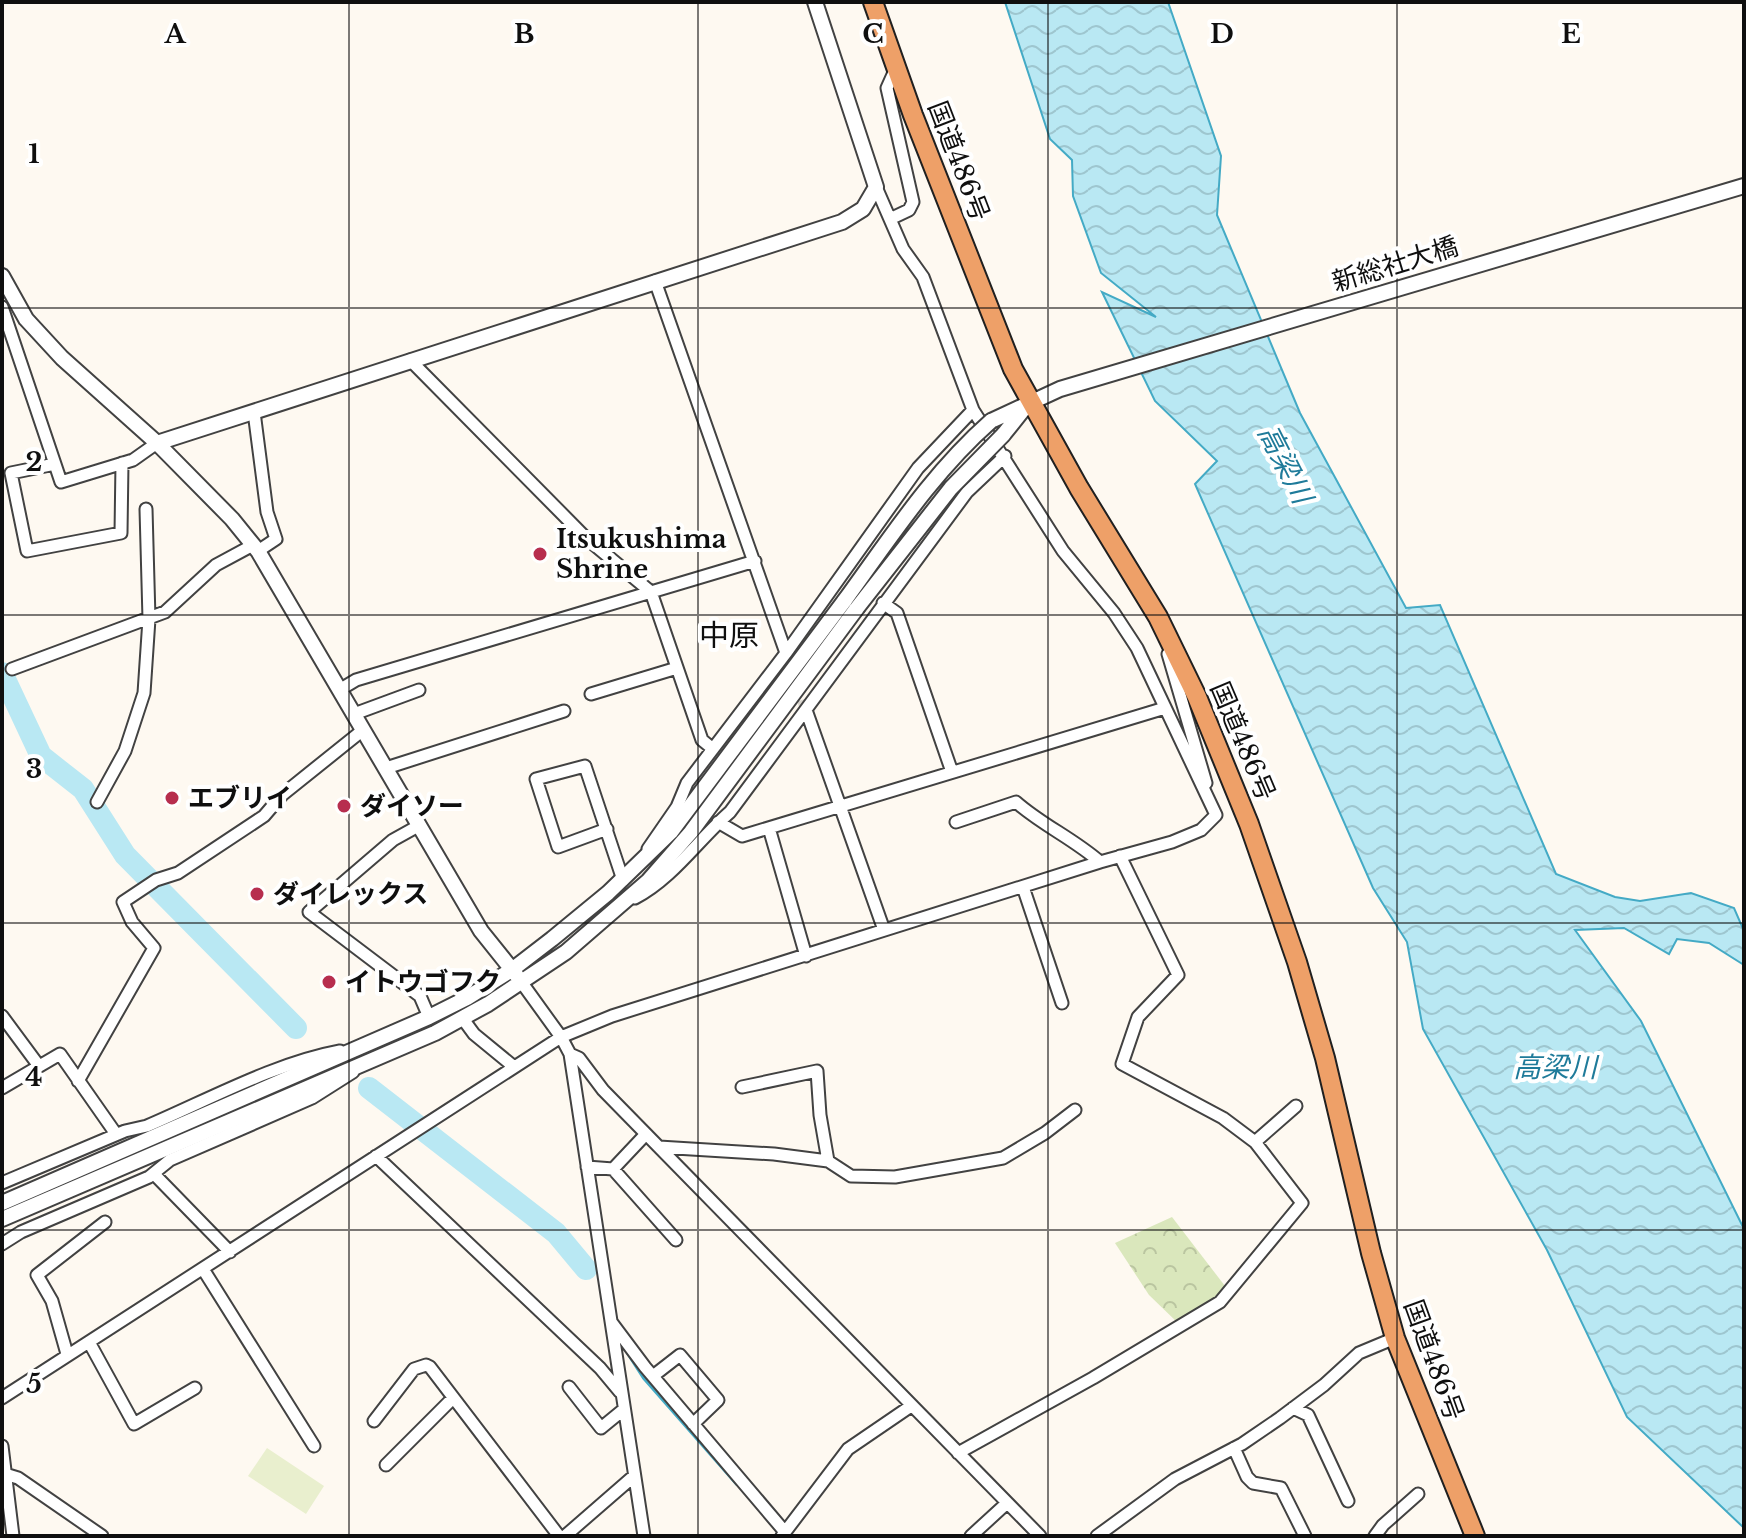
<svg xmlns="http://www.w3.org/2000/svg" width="1746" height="1538" font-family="'Libre Baskerville','Noto Sans JP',serif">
  <defs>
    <pattern id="park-crowns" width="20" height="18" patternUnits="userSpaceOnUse" patternTransform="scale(2)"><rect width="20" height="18" fill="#dae7bc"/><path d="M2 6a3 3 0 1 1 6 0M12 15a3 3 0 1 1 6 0" fill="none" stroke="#bac5a0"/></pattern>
    <pattern id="water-waves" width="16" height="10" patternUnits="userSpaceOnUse" patternTransform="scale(2)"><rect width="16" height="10" fill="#b9e8f3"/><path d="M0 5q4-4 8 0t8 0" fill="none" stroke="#9ec6cf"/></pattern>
  </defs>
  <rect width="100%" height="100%" fill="#fef9f1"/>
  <path fill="url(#park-crowns)" d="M1172 1217 1225 1286 1216 1300 1180 1325 1149 1295 1115 1243Z"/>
  <path fill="#e9efce" d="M267 1448 324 1486 306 1514 248 1476Z"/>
  <path fill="url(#water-waves)" stroke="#44aac5" stroke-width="2" d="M1005 2H1168L1221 156 1217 215 1300 413 1406 608 1440 605 1556 874 1615 897 1640 901 1691 893 1734 908 1744 931V965L1709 943 1677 939 1669 954 1624 928 1575 930 1641 1021 1744 1229V1528L1627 1417 1547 1250 1423 1029 1407 942 1373 888 1195 484 1217 461 1155 401 1102 292 1156 317 1101 273 1073 196 1072 160 1050 139Z"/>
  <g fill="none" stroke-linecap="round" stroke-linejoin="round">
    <path stroke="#44aac5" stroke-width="4" d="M626 1350 644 1378 737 1484"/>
    <path stroke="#b9e8f3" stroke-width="22" d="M2 673 41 756 83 789 125 855 296 1028
      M369 1088 556 1233 586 1269"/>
    <path stroke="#dad6cf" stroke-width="11" stroke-dasharray="11 5.5" stroke-linecap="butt" d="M786 653 806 710"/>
    <defs>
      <path id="minor" d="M876 187 903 249 923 277 973 410 1063 551 1114 613 1137 648 1216 815
        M890 219 909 210 913 202 887 88 896 68
        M655 281 786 653
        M2 307 61 482 133 460 157 443
        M410 360 586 538 651 592 702 740 713 749
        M254 412 267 512 276 539 258 551
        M55 464 11 473 27 551 121 533 122 463
        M883 603 897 613 952 772
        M1168 654 1206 783
        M12 669 165 612 216 565 253 545
        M341 689 356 680 755 561
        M591 694 677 668
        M806 710 884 930
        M354 714 419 690
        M386 768 564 711
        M97 802 125 751 144 693 149 619 146 509
        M718 822 742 836 1165 708
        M956 822 1016 802C1042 825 1074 839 1100 862
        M420 825 393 840 309 912 420 996 429 1017
        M769 828 806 956
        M607 829 558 847 536 779 585 766 623 880
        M648 849 677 807 687 783 786 653 918 468 973 410
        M1023 887 1062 1003
        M635 898C673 878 698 840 730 812L967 492 1005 456
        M522 983 561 1037 570 1054 644 1536
        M2 1016 39 1066
        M463 1019 474 1034 513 1066
        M570 1054 579 1058 603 1090 1040 1536
        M78 1081 154 948 132 922 123 902 156 880 178 873 264 816 282 795 363 730
        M742 1087 817 1071 820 1115 828 1161
        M2 1088 60 1054 116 1134
        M1255 1142 1296 1106
        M659 1147 774 1154 828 1161 851 1176 895 1177 1003 1158 1045 1133 1075 1110
        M376 1156 600 1368 620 1392
        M587 1167 613 1169 646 1134
        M613 1169 676 1240
        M154 1174 230 1252
        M2 1183 125 1131 147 1126C208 1100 275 1063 340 1051
        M2 1244 21 1232 149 1177 170 1160 312 1098 353 1072
        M203 1269 314 1446
        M612 1323 645 1367 785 1532
        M89 1342 134 1424 195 1388
        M67 1354 52 1301 37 1275 105 1222
        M653 1376 680 1355 718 1400 693 1424
        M569 1387 601 1428 623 1410
        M2 1398 561 1037 612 1016 1100 862 1172 842 1201 830 1216 815
        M1293 1408 1308 1415 1348 1501
        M374 1421 414 1369 426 1365 430 1367 559 1536
        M2 1446 13 1536
        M1234 1448 1247 1477 1253 1483 1281 1488 1305 1536
        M958 1453 1093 1378 1220 1302 1302 1203 1255 1142 1223 1118 1122 1064 1138 1017 1178 975 1120 856
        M386 1465 453 1398
        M5 1474 18 1478 102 1536
        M565 1536 634 1476
        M782 1536 848 1449 911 1406
        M971 1536 1007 1503
        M1097 1536 1175 1479 1242 1444 1280 1418 1324 1385 1359 1353 1395 1338
        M1375 1536 1383 1525 1418 1494"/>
      <path id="tertiary" d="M2 276 26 319 62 358 157 443 232 519 258 551 481 931 517 976
        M991 421 1060 389 1744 186
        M1003 435 1027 405
        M157 443 842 222 863 209 876 187 815 2
        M2 1203 429 1017 467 998 513 969 552 939 608 893 671 832 845 600
        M2 1219 435 1033 488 1004 566 952 648 881 691 832 857 608"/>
      <path id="trunk" d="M873 2 913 115 1013 369 1079 488 1158 617 1197 697 1249 824 1297 962 1325 1058 1371 1253 1395 1338 1475 1536"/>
    </defs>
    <use href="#minor" stroke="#424242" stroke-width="15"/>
    <use href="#tertiary" stroke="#424242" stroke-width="18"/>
    <use href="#trunk" stroke="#202020" stroke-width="22"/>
    <use href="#minor" stroke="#fff" stroke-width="11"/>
    <use href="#tertiary" stroke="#fff" stroke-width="14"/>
    <use href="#trunk" stroke="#eea068" stroke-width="18"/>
    <defs>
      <path id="tertiary-bridge" d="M845 600C891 537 932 473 991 421
        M857 608 951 488 1003 435"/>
    </defs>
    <use href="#tertiary-bridge" stroke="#424242" stroke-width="18" stroke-linecap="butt"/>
    <use href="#tertiary-bridge" stroke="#fff" stroke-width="14"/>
  </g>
  <path fill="none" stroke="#0f0f0f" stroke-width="2" stroke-opacity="0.55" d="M349 2V1536M698 2V1536M1048 2V1536M1397 2V1536M2 308H1744M2 615H1744M2 923H1744M2 1230H1744"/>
  <g fill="#b72e4e" stroke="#fff" stroke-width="3">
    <circle cx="540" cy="554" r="8"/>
    <circle cx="172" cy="798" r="8"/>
    <circle cx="344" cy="806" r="8"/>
    <circle cx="257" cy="894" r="8"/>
    <circle cx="329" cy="982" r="8"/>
  </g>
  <g text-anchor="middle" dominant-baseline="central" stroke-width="8" stroke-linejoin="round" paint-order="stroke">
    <g font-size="26" fill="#0f0f0f" stroke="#fff">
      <text transform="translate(959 161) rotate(69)">国道486号</text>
      <text transform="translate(1395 264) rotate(-17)">新総社大橋</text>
      <text transform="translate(1243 741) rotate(67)">国道486号</text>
      <text transform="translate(1434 1360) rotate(70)">国道486号</text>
    </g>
    <g font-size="26" font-weight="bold" fill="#0f0f0f" stroke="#fff" text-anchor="start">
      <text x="556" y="539">Itsukushima<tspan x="556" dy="30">Shrine</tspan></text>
      <text x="188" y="798">エブリイ</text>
      <text x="360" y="806">ダイソー</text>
      <text x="273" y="894">ダイレックス</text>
      <text x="345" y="982">イトウゴフク</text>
    </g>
    <g font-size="28" font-style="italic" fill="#1f7b9a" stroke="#fff">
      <text transform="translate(1285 464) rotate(63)">高梁川</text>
      <text x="1555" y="1067">高梁川</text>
    </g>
    <g font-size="30" fill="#0f0f0f" stroke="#fff">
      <text x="729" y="635">中原</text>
    </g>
  </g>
  <g font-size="26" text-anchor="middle" font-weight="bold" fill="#0f0f0f" stroke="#fff" stroke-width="8" stroke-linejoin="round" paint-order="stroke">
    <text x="175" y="43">A</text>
    <text x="524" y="43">B</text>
    <text x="873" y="43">C</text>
    <text x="1222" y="43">D</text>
    <text x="1571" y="43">E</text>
    <text x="34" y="163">1</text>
    <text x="34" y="471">2</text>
    <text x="34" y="778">3</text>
    <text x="34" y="1086">4</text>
    <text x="34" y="1393">5</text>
  </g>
  <rect width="1746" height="1538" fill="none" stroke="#0f0f0f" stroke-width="8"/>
</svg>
